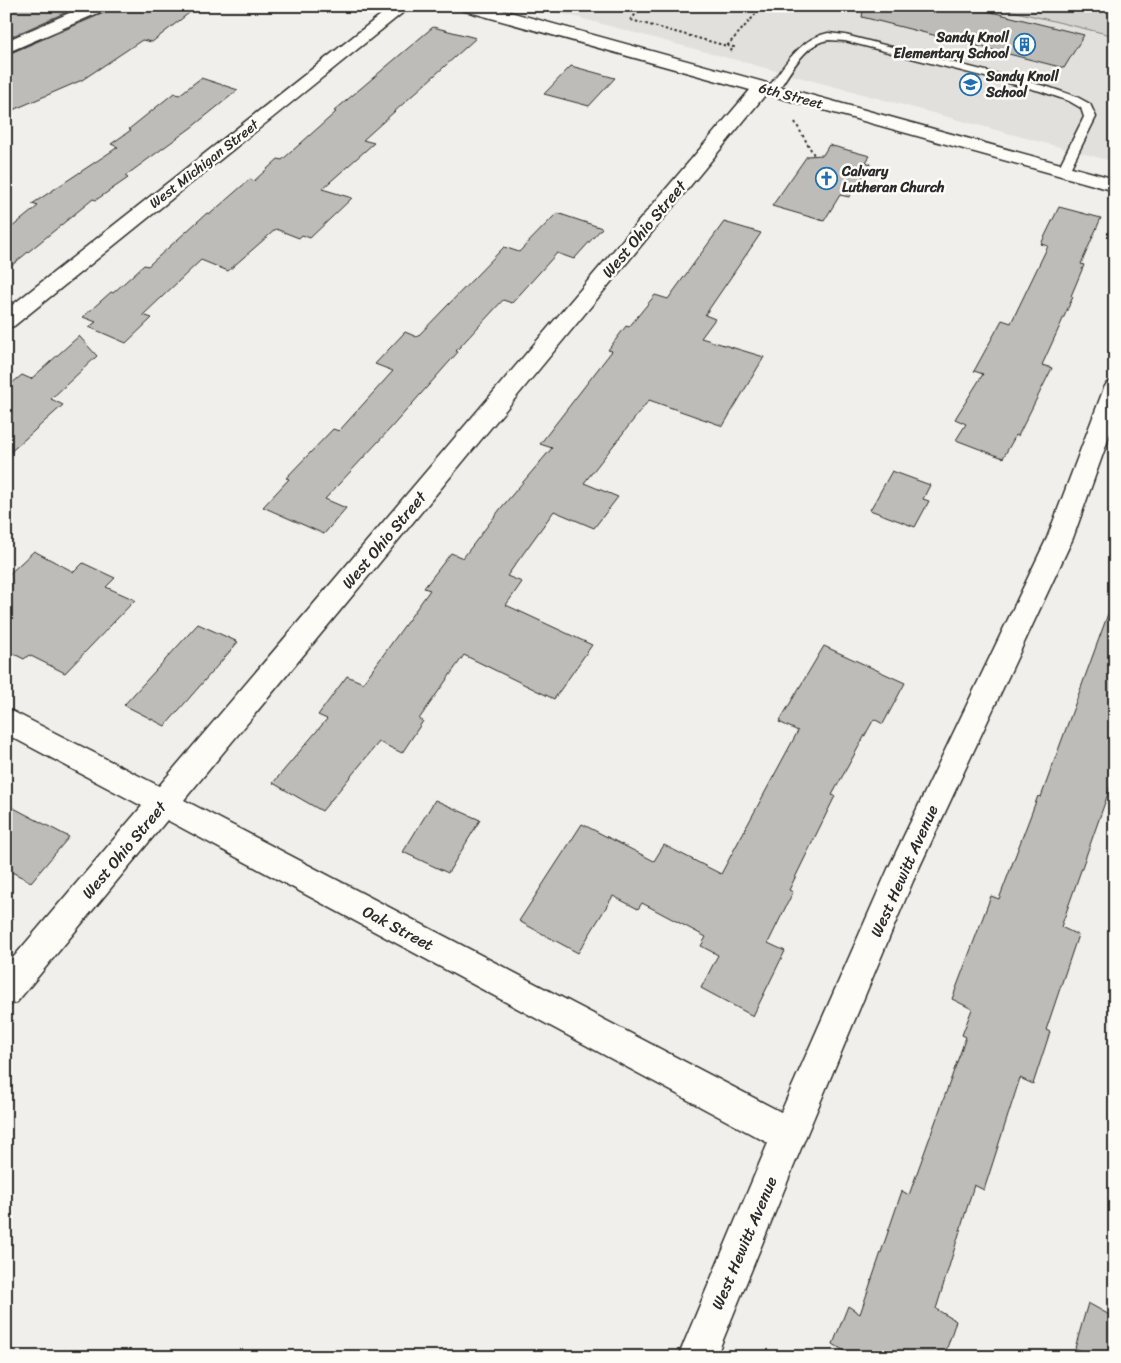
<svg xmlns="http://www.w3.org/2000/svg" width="1121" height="1363" font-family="Sriracha,sans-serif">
  <rect width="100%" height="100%" fill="#f0efeb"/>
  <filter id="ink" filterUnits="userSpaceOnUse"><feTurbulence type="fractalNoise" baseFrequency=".02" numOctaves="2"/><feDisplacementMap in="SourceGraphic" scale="10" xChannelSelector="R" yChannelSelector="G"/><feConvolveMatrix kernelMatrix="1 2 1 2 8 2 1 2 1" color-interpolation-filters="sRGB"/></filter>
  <g filter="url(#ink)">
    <path fill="#e1e0dc" d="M535 6H1115V162Z"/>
    <path fill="#d3d2cf" stroke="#7f7e7d" d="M992 6H1115V36Z"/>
    <path fill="#bdbcb8" stroke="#2b2b2b" d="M6 6H80L6 39Z
      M109 6H198L152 42 142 40 82 80 6 113V55L106 12Z
      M864 6H967L1084 35 1064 68 862 17Z
      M433 27 476 38 363 140 374 143 322 189 352 198 310 238 302 235 299 238 276 229 228 271 201 260 143 315 152 318 126 343 89 327 96 322 83 317 111 292 113 293 144 265 148 266 207 213 210 214 250 179 254 181 278 159 282 160 336 112 334 111Z
      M571 66 615 78 589 106 544 94Z
      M201 78 238 90 192 127 125 176 128 178 96 200 93 199 6 270V232L38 206 32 204 118 147 111 144 131 130 129 129 174 93 179 95Z
      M829 145 870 156 866 162 871 164 849 197 840 195 824 221 772 206 807 156 823 155Z
      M1059 207 1101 218 1081 264 1084 265 1071 296 1073 297 1042 365 1052 368 1018 436 1016 435 1003 458 956 440 966 424 955 419 983 374 974 371 1002 320 1011 323 1048 246 1041 244Z
      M557 213 602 228 574 259 557 253 512 303 503 300 456 351 458 352 389 430 325 499 346 508 324 534 263 507 289 479 286 478 333 429 339 431 393 371 375 364 405 332 417 337 504 247 519 252Z
      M724 222 761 233 705 315 715 319 701 338 764 357 723 426 649 400 584 483 618 497 594 528 554 511 507 576 522 582 506 605 592 645 554 699 464 655 419 719 423 721 402 753 379 742 322 811 273 783 327 719 318 715 347 676 363 683 430 590 424 588 451 553 463 558 501 508 552 448 540 444 612 351 608 350 626 326 629 327 655 295 668 299Z
      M79 336 97 356 51 399 63 405 6 456V388L22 375 31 379Z
      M892 471 930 485 923 499 929 501 915 527 870 510Z
      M34 551 74 572 83 563 115 578 106 587 135 600 65 673 29 655 24 659 6 650V577Z
      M1112 603 1115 604V774L1061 927 1078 935 1046 1030 1050 1032 1033 1084 1020 1078 984 1190 974 1185 936 1309 956 1321 944 1357H854L833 1344 848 1306 860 1314 902 1191 909 1195 966 1037 962 1035 972 1009 952 999 991 896 999 899 1038 796 1041 797Z
      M198 624 238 642 165 726 124 705Z
      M824 646 905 683 883 724 874 719 832 795 835 796 789 890 793 892 768 943 785 951 753 1016 701 988 718 955 701 946 706 937 642 903 638 909 613 896 578 953 519 921 582 824 654 861 664 845 721 874 798 731 779 722Z
      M435 800 480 820 448 873 403 852Z
      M6 804 69 837 31 882 6 869Z
      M1088 1303 1115 1318V1357H1091L1075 1348Z"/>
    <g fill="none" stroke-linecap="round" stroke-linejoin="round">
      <defs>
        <path id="service" d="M828 33 845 35 1048 87 1077 97 1090 104 1096 117 1069 171 1063 175 1057 171 1084 117 1081 108 1069 101 1040 91 845 41C840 41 834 40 829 40 804 42 789 76 776 93H768L766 91C783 68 798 39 828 33Z"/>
        <path id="minor" d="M85 6H107L105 10 6 53V41Z
          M392 6H411L14 326 6 328V310Z
          M460 6H488L1115 179V191L766 94 184 800 781 1112 888 869 1047 538 1104 388 1107 383 1115 380V420L1073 538 913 881 804 1141 716 1357H678L768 1143 167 820 17 1002 6 1007V966L142 806 6 734V708L159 786 750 90 462 10Z"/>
      </defs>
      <use href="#service" stroke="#2b2b2b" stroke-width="3"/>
      <use href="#minor" stroke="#2b2b2b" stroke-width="3"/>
      <path stroke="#2b2b2b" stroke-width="2" stroke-dasharray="2.5 2.5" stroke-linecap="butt" d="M663 6 674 9
        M630 20 644 6
        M631 20 727 46 763 6
        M727 46 734 47 729 53
        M795 122 814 155"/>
      <use href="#service" fill="#fdfcf7" fill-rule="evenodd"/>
      <use href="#minor" fill="#fdfcf7" fill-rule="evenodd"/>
    </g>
  </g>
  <defs>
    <symbol id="building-ring" viewBox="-11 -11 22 22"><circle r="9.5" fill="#fdfcf7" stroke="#1f6fb2" stroke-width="1.5"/><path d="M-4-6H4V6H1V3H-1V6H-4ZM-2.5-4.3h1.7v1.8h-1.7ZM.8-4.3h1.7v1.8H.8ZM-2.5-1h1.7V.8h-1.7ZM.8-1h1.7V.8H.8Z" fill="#1f6fb2"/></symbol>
    <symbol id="school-ring" viewBox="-11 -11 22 22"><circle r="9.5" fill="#fdfcf7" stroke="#1f6fb2" stroke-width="1.5"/><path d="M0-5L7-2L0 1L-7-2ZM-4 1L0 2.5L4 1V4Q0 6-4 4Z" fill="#1f6fb2"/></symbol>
    <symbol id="church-ring" viewBox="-11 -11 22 22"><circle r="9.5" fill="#fdfcf7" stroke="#1f6fb2" stroke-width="1.5"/><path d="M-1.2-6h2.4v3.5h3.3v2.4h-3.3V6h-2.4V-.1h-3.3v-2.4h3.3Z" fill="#1f6fb2"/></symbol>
  </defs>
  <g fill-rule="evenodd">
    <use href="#building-ring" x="1012" y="32" width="25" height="25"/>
    <use href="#school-ring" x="958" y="72" width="25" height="25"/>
    <use href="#church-ring" x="814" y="166" width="25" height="25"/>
  </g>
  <g text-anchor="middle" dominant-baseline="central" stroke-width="5" stroke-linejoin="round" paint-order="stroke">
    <g font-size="14" font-weight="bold" fill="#2b2b2b" stroke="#fdfcf7" text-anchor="start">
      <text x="1009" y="37" text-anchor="end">Sandy Knoll<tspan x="1009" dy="16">Elementary School</tspan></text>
      <text x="986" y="76">Sandy Knoll<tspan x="986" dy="16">School</tspan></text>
      <text x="842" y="171">Calvary<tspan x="842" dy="16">Lutheran Church</tspan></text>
    </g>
    <g font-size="14" fill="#2b2b2b" stroke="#fdfcf7">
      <text transform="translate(791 96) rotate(15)">6th Street</text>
      <text transform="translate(204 164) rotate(-38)">West Michigan Street</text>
    </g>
    <g font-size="16" fill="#2b2b2b" stroke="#fdfcf7">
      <text transform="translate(644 229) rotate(-50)">West Ohio Street</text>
      <text transform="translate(384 540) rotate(-50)">West Ohio Street</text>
      <text transform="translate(124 850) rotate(-50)">West Ohio Street</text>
      <text transform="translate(904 871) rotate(-66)">West Hewitt Avenue</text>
      <text transform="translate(398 928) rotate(28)">Oak Street</text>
      <text transform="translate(744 1243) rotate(-67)">West Hewitt Avenue</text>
    </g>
  </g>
  <rect width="1121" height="1363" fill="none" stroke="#fdfcf7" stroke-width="25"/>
  <rect x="12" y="12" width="1096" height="1338" fill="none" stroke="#2b2b2b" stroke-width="2" filter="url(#ink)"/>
</svg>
